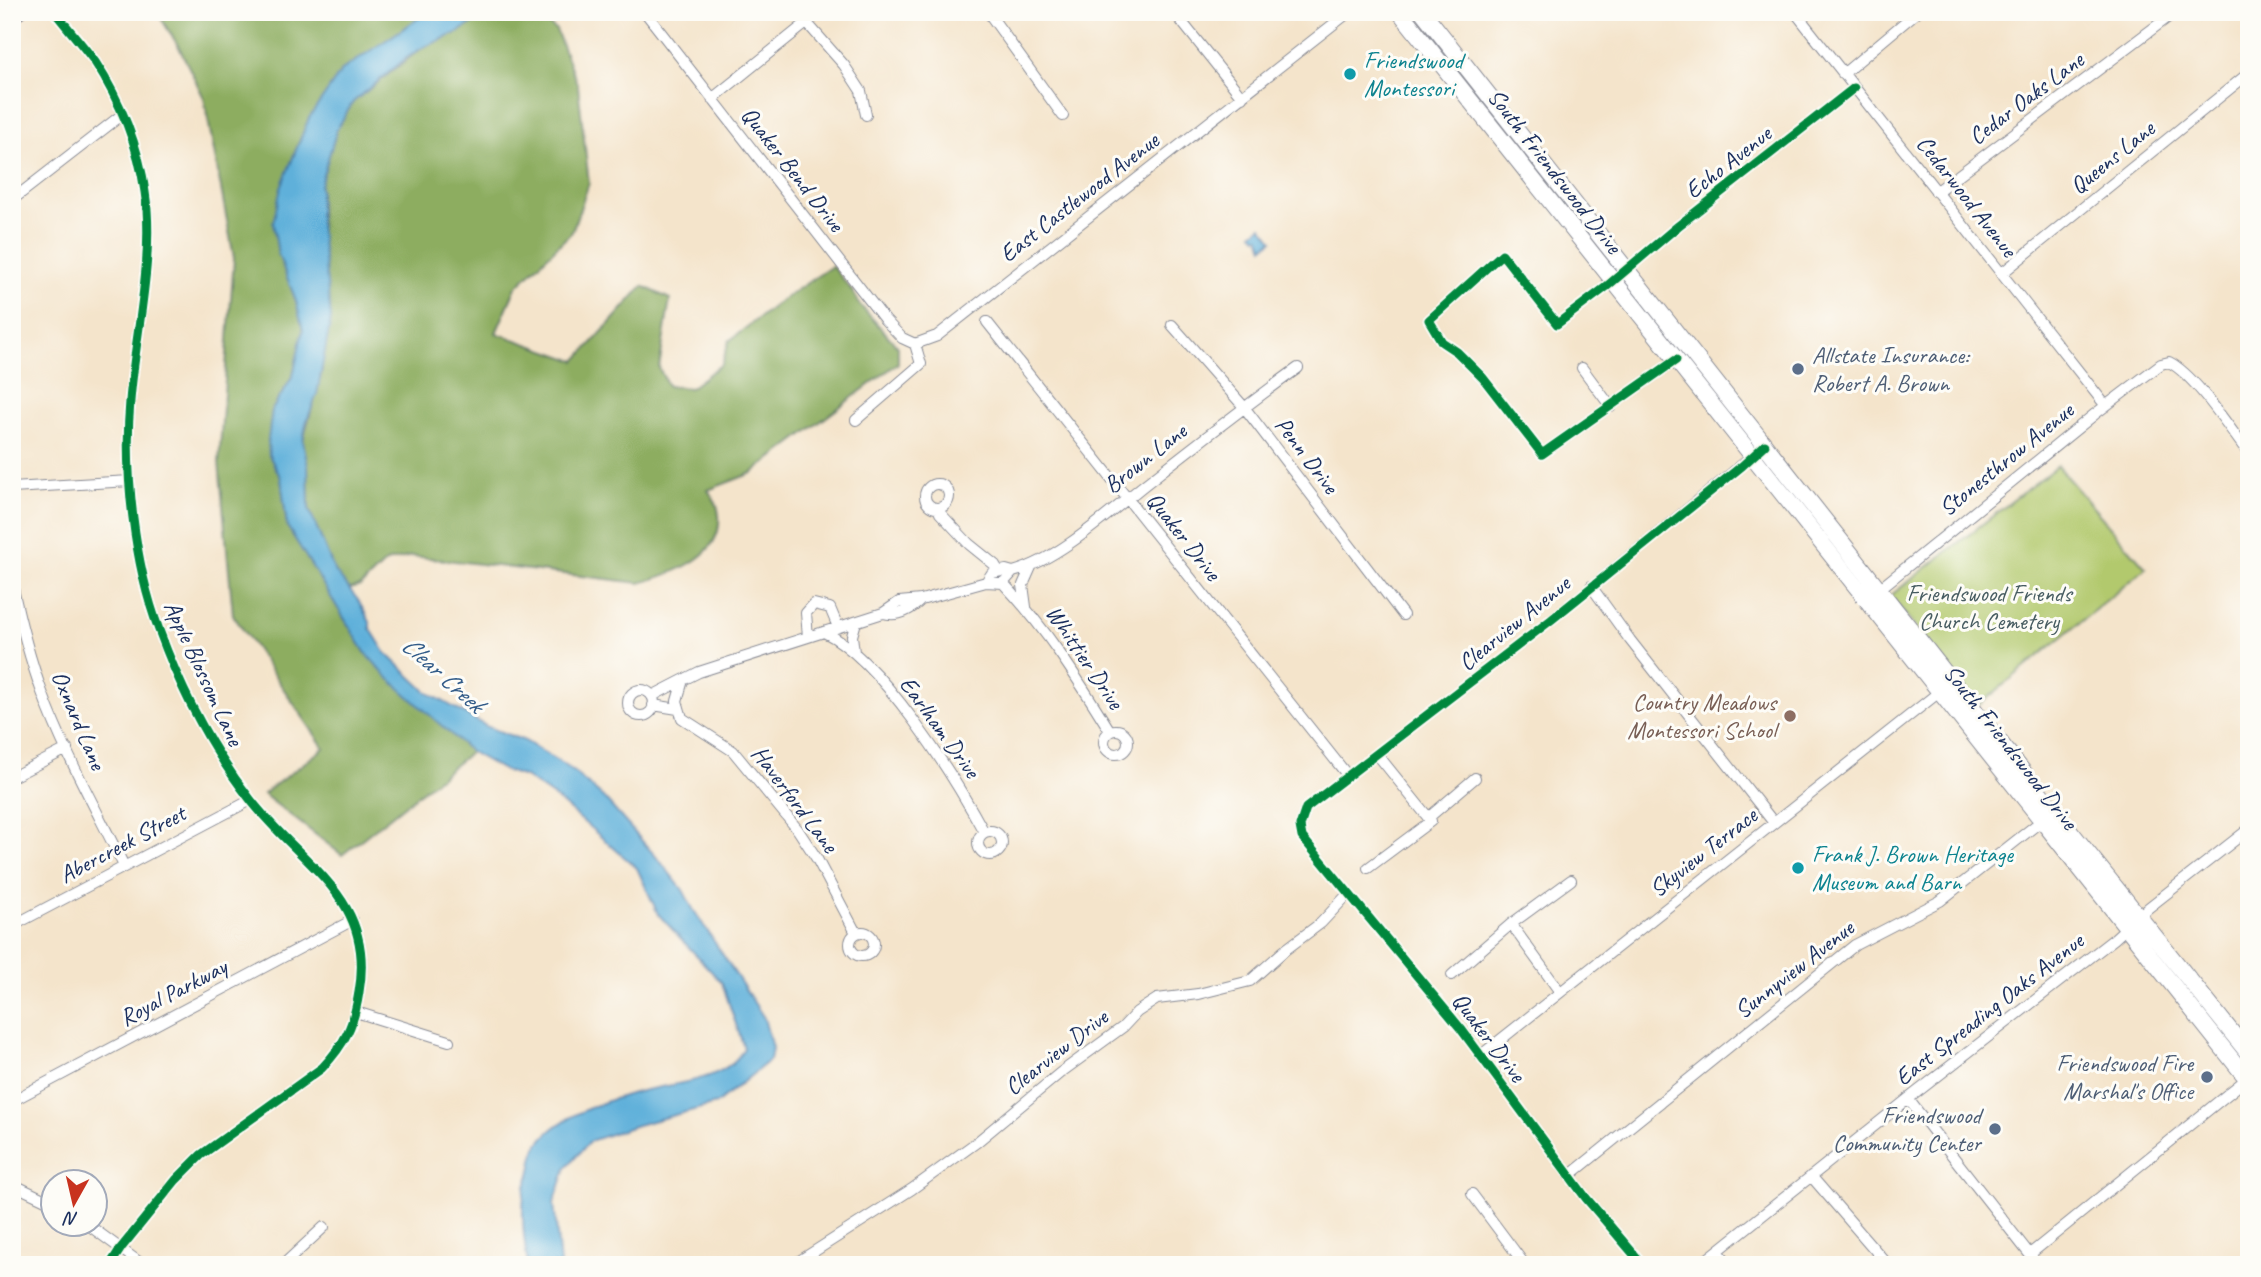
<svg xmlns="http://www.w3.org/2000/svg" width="2261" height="1277" font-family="Caveat,sans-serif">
  <rect width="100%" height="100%" fill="#fdfcf7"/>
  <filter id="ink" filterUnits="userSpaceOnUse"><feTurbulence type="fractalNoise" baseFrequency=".0143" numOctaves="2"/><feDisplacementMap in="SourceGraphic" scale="14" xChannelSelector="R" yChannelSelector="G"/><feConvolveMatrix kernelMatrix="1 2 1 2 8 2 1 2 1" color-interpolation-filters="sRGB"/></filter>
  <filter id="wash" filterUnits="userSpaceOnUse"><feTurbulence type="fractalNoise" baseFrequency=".00686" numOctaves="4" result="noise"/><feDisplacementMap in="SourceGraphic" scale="28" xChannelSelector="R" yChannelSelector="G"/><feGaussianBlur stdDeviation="1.57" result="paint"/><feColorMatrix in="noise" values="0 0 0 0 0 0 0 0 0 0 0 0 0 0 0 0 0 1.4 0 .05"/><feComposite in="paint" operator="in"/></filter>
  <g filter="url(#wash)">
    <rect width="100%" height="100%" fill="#f4e4cb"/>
    <path fill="#b2c96d" stroke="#667c66" stroke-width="2" d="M2057 466 2146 568 1979 705 1890 596Z"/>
    <path fill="#8dad60" stroke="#546e5f" stroke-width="2" d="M157 12H428L342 70 309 119 293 157 278 254 296 301 303 330 293 376 272 410 269 455 281 478 287 526 365 652 471 752 342 855 263 794 324 748 233 615 219 462 234 258 204 98 179 47Z
      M492 12H532L556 30 578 86 589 183 572 232 516 287 496 333 576 361 643 286 670 299 659 368 668 386 690 388 722 364 729 341 779 302 832 266 851 289 859 304 898 347V363L752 473 708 490C711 495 717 502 718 509 728 555 676 573 640 583L412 556 386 562 361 586 349 589 334 570 309 509 308 467 303 441 322 371 320 185 337 129 353 102 422 48 454 34Z"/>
    <path fill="#5fb0da" stroke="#3d709c" stroke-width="2" d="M428 12H492L454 34 422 48 405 59 353 102 337 129 320 185 319 215 331 318 317 394 306 423 303 441 308 467 309 509 334 570 358 600 370 622V628L385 652 427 692 488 727 525 741 569 768 603 797 659 860 683 890 693 909 764 1018 772 1048 770 1060 716 1104 637 1125 590 1141 566 1168 554 1203 560 1265H528C524 1242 520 1214 525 1190 526 1184 530 1177 531 1170 533 1164 533 1155 536 1149 553 1113 630 1092 666 1086 694 1081 731 1075 744 1048L722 983 658 914 637 868 557 799 525 777 503 770 471 752 384 674 365 652 287 526 281 478 269 455 268 440 272 410 293 376 303 330 296 301 278 254 273 223 281 187 309 118 342 70Z
      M1262 226 1273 240 1264 247 1259 236 1257 237 1253 233Z"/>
  </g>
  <g filter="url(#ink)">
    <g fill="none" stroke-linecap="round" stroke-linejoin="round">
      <defs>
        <path id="street" d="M55 12C68 29 83 45 95 62 120 100 139 147 145 192 155 257 135 335 130 401 124 471 134 564 159 630 181 690 211 749 250 799 300 865 376 896 359 992 354 1025 345 1044 322 1068L201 1155 176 1180 121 1248 110 1265
          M645 12 885 320 902 338 915 344
          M988 12 1063 116
          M1174 12 1242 97
          M1795 12 2106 406
          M807 23 844 65 861 91 866 115
          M1843 74 1917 12
          M712 99 820 12
          M1936 192 2175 12
          M12 200 123 114
          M2001 274 2249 73
          M987 322 1348 776
          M1172 325 1244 407 1403 615
          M915 344 937 336 1349 12
          M1676 360 1542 454 1483 378 1457 352 1442 342 1429 320 1502 254 1557 324 1606 287 1678 226 1854 88
          M1582 368 1611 407
          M856 420 921 364 915 344
          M925 496a12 12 0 1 1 24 0a12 12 0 1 1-24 0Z
          M12 488 130 481
          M939 508 940 513 969 544 995 565 998 570
          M1013 572C1056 561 1108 514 1143 486 1194 446 1245 406 1298 368
          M1003 583C1045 627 1078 679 1110 731
          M12 584C20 621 29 657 42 692 64 752 96 809 124 866
          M1591 586 1630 640 1774 823
          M1877 591 2095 414 2161 364 2169 362C2196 376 2230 429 2249 454
          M1026 607 1023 585 1031 567
          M883 613C898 617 910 611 921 600
          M824 632C881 659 953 775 984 832
          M808 637 806 613 814 604 830 608 838 627
          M854 652 852 636 856 622
          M628 703a13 13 0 1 1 26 0a13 13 0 1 1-26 0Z
          M652 696 683 680
          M653 705 678 709
          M1104 742a12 12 0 1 1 24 0a12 12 0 1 1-24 0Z
          M12 777 67 749
          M1428 818 1475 778
          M978 843a12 12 0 1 1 24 0a12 12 0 1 1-24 0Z
          M1368 868 1431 821 1377 754
          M1511 924 1560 992
          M12 926 251 800
          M850 944a12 12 0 1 1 24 0a12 12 0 1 1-24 0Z
          M856 933 817 859 798 830 733 751 682 718 677 701 683 680 699 672 883 613 899 602 921 600 986 582 1003 583 1013 572 1006 570 992 573 986 582
          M1452 975 1511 924 1571 880
          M356 1012 449 1041
          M1480 1056 1943 689
          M1908 1099 2038 1265
          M12 1101 353 920
          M1569 1176 1855 945 1940 901 2045 818
          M1811 1176 1888 1265
          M12 1184 52 1203
          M1472 1194 1525 1265
          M87 1224 143 1265
          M1718 1251 1729 1265
          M2030 1254 2249 1077
          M283 1265 324 1227
          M793 1265 912 1189 977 1142 1060 1073 1123 1027 1137 1012 1157 999 1198 994 1250 981 1285 950 1321 923 1348 894
          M1643 1265 1586 1198 1461 1029 1302 837 1300 826 1306 808 1551 620 1754 455
          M1700 1265 1908 1099 2114 939 2148 908 2249 829"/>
        <path id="secondary" d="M12 15 18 12"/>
        <path id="primary" d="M1400 12 2249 1081
          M1423 12 2054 811 2249 1054"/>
      </defs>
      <use href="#street" stroke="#888a94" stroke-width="12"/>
      <use href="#secondary" stroke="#888a94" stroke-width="17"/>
      <use href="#primary" stroke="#888a94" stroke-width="18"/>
      <use href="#street" stroke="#fff" stroke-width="10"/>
      <use href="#secondary" stroke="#fff" stroke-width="14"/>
      <use href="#primary" stroke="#fff" stroke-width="16"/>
      <defs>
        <path id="cycleway" d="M55 12C68 29 83 45 95 62 120 100 139 147 145 192 155 257 135 335 130 401 124 471 134 564 159 630 181 690 211 749 250 799 300 865 376 896 359 992 354 1025 345 1044 322 1068L201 1155 176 1180 121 1248 110 1265
          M1676 360 1542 454 1483 378 1457 352 1442 342 1429 320 1502 254 1557 324 1606 287 1678 226 1854 88
          M1643 1265 1586 1198 1461 1029 1302 837 1300 826 1306 808 1551 620 1742 466 1765 445"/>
      </defs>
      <use href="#cycleway" stroke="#fdfcf7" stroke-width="13"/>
      <use href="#cycleway" stroke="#00873e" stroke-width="9"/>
    </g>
  </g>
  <g fill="#0f9aa8" stroke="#fdfcf7" stroke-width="2.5">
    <circle cx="1350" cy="74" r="7"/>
    <circle cx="1798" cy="868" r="7"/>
  </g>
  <g fill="#5c6f8a" stroke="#fdfcf7" stroke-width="2.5">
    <circle cx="1798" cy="369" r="7"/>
    <circle cx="2207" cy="1077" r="7"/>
    <circle cx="1995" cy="1129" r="7"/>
  </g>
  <circle fill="#8d6e63" stroke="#fdfcf7" stroke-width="2.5" cx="1790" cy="716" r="7"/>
  <g text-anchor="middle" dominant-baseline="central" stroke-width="6" stroke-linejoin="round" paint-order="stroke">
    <g font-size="24" fill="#0d838f" stroke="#fdfcf7" text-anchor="start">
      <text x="1364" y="60">Friendswood<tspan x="1364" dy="28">Montessori</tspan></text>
      <text x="1812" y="854">Frank J. Brown Heritage<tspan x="1812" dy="28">Museum and Barn</tspan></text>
    </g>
    <g font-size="24" fill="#1b2f5e" stroke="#fdfcf7">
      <text transform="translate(2026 98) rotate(-37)">Cedar Oaks Lane</text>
      <text transform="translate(2112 157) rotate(-39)">Queens Lane</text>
      <text transform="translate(1728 162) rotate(-38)">Echo Avenue</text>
      <text transform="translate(793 169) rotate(52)">Quaker Bend Drive</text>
      <text transform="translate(1555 171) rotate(52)">South Friendswood Drive</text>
      <text transform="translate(1967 196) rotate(52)">Cedarwood Avenue</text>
      <text transform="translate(1079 197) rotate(-38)">East Castlewood Avenue</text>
      <text transform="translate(1307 455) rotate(53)">Penn Drive</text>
      <text transform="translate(1145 458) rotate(-38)">Brown Lane</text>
      <text transform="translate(2006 459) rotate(-39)">Stonesthrow Avenue</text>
      <text transform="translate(1184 536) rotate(52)">Quaker Drive</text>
      <text transform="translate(1514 623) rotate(-39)">Clearview Avenue</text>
      <text transform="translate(1085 657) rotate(56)">Whittier Drive</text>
      <text transform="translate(204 673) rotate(65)">Apple Blossom Lane</text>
      <text transform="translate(79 720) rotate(67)">Oxnard Lane</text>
      <text transform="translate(940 727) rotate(54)">Earlham Drive</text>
      <text transform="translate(2011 747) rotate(52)">South Friendswood Drive</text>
      <text transform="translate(795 799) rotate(53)">Haverford Lane</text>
      <text transform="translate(122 844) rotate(-28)">Abercreek Street</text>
      <text transform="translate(1703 852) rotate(-38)">Skyview Terrace</text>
      <text transform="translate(1794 969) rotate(-38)">Sunnyview Avenue</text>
      <text transform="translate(173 992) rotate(-28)">Royal Parkway</text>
      <text transform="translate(1989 1009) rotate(-38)">East Spreading Oaks Avenue</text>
      <text transform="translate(1489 1037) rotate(53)">Quaker Drive</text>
      <text transform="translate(1056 1052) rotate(-38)">Clearview Drive</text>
    </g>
    <g font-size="24" fill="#4e5e75" stroke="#fdfcf7" text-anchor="end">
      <text x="1812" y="355" text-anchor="start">Allstate Insurance:<tspan x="1812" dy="28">Robert A. Brown</tspan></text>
      <text x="2193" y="1063">Friendswood Fire<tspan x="2193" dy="28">Marshal's Office</tspan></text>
      <text x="1981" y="1115">Friendswood<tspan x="1981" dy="28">Community Center</tspan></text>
    </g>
    <g font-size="24" fill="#485d62" stroke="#fdfcf7">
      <text x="1989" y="593">Friendswood Friends<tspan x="1989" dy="28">Church Cemetery</tspan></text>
    </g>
    <g font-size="24" fill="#785e54" stroke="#fdfcf7" text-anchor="end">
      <text x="1776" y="702">Country Meadows<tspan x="1776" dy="28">Montessori School</tspan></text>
    </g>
    <g font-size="26" font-style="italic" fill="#335c89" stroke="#fdfcf7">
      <text transform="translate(443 674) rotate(42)">Clear Creek</text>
    </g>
  </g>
  <rect width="2261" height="1277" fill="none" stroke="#fdfcf7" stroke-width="42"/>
  <g transform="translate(74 1203) rotate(188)"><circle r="33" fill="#fdfcf7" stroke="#a3aaba" stroke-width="2"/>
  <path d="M0-5L12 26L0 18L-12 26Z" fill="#c8321e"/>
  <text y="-10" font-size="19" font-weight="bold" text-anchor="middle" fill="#1b2f5e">N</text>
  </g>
</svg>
